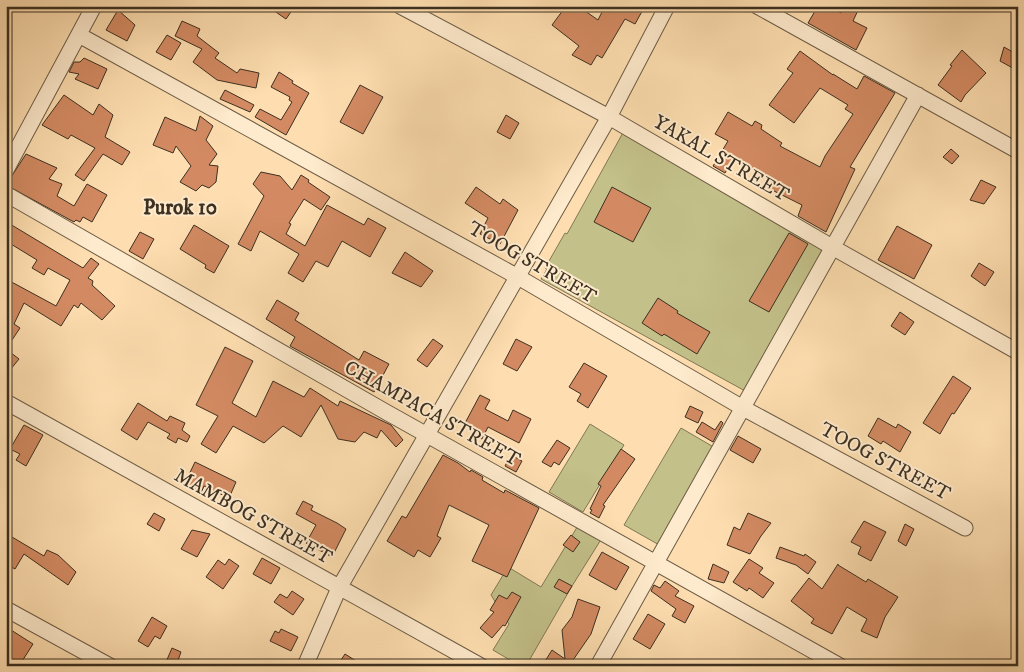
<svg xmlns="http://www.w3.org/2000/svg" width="1024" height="672" font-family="'IM FELL DW Pica',serif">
  <rect width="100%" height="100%" fill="#fedeb0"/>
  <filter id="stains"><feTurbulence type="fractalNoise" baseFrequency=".004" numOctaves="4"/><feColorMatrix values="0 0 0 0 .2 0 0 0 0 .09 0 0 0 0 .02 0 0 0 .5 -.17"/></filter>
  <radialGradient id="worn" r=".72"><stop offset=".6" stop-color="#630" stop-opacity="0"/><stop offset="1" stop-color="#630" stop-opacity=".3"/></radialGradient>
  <path fill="#c3c089" stroke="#807855" d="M625 129 827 247 747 392 541 279 547 269 545 268 565 233 567 234Z
    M590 424 624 445 583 512 549 492Z
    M681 428 717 449 661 546 624 525Z
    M579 524 602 538 572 586 526 666H520L493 650 509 624 491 595 508 567 541 587Z"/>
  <path fill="#d38a62" stroke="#3c3021" d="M267 6H295L286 19Z
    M566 6H578L598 20 605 6H645L635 24 625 19 602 58 597 55 591 65 572 55 579 46 552 25Z
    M818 6H822L827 10 830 6 841 13 844 6H860L853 21 867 28 856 50 808 23Z
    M118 10 135 25 127 41 106 30Z
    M182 21 200 29 197 36 219 53 215 58 237 73 240 69 259 73 256 88 217 80 193 62 202 49 175 36Z
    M167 35 181 43 171 60 156 52Z
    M1004 47 1018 55V71L1000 61Z
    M962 50 986 73 965 95 961 102 938 85 952 66 950 65Z
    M800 51 833 75V74L857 89 864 76 895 93 850 167 855 169 826 232 798 216 802 205 770 189 774 182 734 157 725 173 713 166 728 141 715 134 728 112 752 126 755 121 762 125 761 129 782 143 780 146 820 167 825 156 853 114 845 109 848 105 820 88 794 123 769 105 793 73 787 69Z
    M84 58 107 69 98 89 75 79 79 74 69 72 74 62H80Z
    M279 72 293 81 292 83 309 93 286 135 255 117 260 109 281 120 292 102 289 100 290 97 271 87Z
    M360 85 383 97 363 134 340 122Z
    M225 90 254 105 250 112 220 99Z
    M64 95 93 115 99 104 113 115 105 137 130 152 122 165 103 154 84 181 75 175 95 148 71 135 68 139 42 125Z
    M506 115 519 123 510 139 497 132Z
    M200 116 213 126 206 140 217 154 209 165 218 166 216 182 209 188 202 185 196 191 180 182 191 166 176 146 173 153 153 145 165 117 196 131Z
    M951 149 959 156 952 164 943 157Z
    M26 154 57 168 49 179 62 184 57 196 74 206 87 184 107 195 92 222 83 217 80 222 76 220 74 222 6 185Z
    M261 172 280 176 292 190 301 175 309 180 308 182 330 197 321 210 304 199 289 223 291 224 286 234 305 246 327 205 364 225 368 218 386 228 370 257 342 241 328 267 316 261 303 282 288 273 299 254 260 231 251 251 238 244 264 196 253 184Z
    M981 180 996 187 984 204 970 200Z
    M476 187 500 204 503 199 518 210 500 244 480 234 488 218 465 203Z
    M612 187 651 208 633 242 594 222Z
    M10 224 83 268 91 258 99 264 88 278 93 281 92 285 115 306 102 320 81 303 78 308 74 305 61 326 24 303 14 324 20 328 6 349 19 359 6 375V279L56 306 70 280 48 268 44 275 32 268 37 260 6 241V230Z
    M194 225 229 246 214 273 205 268 206 265 180 249Z
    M897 226 932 245 914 279 878 260Z
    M140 232 154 239 143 259 129 251Z
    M789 233 808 244 769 312 749 301Z
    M405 252 433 271 421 287 392 273Z
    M979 263 994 272 985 286 971 276Z
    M658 298 678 311 677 313 710 332 697 354 664 334 662 336 642 323Z
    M277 300 299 313 295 320 359 360 364 351 389 364 374 392 290 346 295 337 266 319Z
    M900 312 914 322 905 335 891 326Z
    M433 339 443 346 427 367 417 360Z
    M516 339 532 347 517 371 503 364Z
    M225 347 253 361 232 403 256 417 273 381 304 397 310 388 338 406 340 401 391 425 403 440 396 447 381 430 377 438 364 432 355 442 338 439 321 405 301 437 283 426 264 443 233 426 216 453 201 444 218 416 196 405Z
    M584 363 607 376 588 408 577 401 581 394 569 387Z
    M953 376 971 388 954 414 952 413 940 434 923 423Z
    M480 395 490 400 485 409 508 421 513 410 531 419 519 443 488 427 482 439 472 434 474 430 464 425Z
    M138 403 167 421 170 416 185 423 182 430 190 436 187 442 178 438 176 443 167 438 170 434 148 422 137 440 121 430Z
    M690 406 703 412 698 423 685 417Z
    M878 418 896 428 898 424 911 432 900 452 883 441 881 444 868 436Z
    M721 421 723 423 713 442 696 432 702 422 715 430Z
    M24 425 43 435 26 466 16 460 20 454 10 449Z
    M738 436 761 449 753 463 730 450Z
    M557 440 570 448 559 465 554 462 551 467 542 462Z
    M621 449 635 459 603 505 605 506 599 518 590 513 592 510 590 509 601 486 598 484Z
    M443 455 458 463 470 472 471 470 483 477 482 480 504 493 505 490 539 508 507 577 472 561 489 525 449 505 437 536 441 538 430 557 418 550 414 557 387 541 402 516 406 518Z
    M511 455 522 461 516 472 505 466Z
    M195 462 236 482 229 498 204 486 201 493 184 485Z
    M303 501 313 506 311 510 337 523 346 529 332 557 306 543 316 525 296 514Z
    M154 513 165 519 159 531 147 524Z
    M748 513 771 523 761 536 750 554 727 545 734 527 740 530Z
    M864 521 886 532 871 561 858 554 861 547 851 542Z
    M905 524 914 529 906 546 898 541Z
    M192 530 210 534 197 557 181 549Z
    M571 535 580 542 573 552 563 545Z
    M12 537 44 556 47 550 58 555 76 572 68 585 24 554 15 569 6 564V547Z
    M780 547 804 556 805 554 816 562 808 574 796 565 776 558Z
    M602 552 629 567 616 590 589 575Z
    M262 558 280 568 271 584 253 574Z
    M229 559 239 566 223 589 206 577 218 560 225 565Z
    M749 559 763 568 759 573 774 583 763 598 749 588 747 591 733 582Z
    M713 564 729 572 724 583 708 579Z
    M838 564V565L866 582 868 579 898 597 885 617 877 638 861 631 867 619 847 607 832 634 811 623 814 619 791 601 809 578 822 589Z
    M559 579 572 586 567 594 554 587Z
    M665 581 679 591 675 596 694 606 685 623 672 616 676 609 651 591 654 585 660 588Z
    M292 591 304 599 293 615 274 602 280 594 287 598Z
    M512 592 521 597 505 626 503 625 492 638 480 628 494 612 490 610 499 595 507 599Z
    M578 599 600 607 591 634 571 663 575 666H542L552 650 565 659 562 630 572 617Z
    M648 614 665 624 650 649 633 639Z
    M152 617 167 626 160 639 155 636 148 647 138 641Z
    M281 629 298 637 291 651 270 641 275 631 279 633Z
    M11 630 33 644 19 666H6V637Z
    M172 648 181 652 176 666 166 662Z
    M345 654 364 666H337Z"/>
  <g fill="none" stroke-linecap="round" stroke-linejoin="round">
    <defs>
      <path id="minor" d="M400 6 609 117 832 247 1018 352
        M757 6 1018 151
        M79 35 518 277 743 408 965 528
        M6 170 94 6
        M6 194 386 412 840 666
        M6 402 481 666
        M6 609 110 666
        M305 666 339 588 609 117 667 6
        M598 666 918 95"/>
    </defs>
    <use href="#minor" stroke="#6c5c45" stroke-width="17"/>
    <use href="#minor" stroke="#feeacc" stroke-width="15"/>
  </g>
  <g text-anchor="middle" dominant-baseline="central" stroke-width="4" stroke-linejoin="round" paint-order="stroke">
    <g font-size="20" fill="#3c3021" stroke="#feeacc">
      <text transform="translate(721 159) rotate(30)">YAKAL STREET</text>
      <text transform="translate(532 263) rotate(30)">TOOG STREET</text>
      <text transform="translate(432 414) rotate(29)">CHAMPACA STREET</text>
      <text transform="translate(885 462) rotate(28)">TOOG STREET</text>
      <text transform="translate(253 517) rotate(29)">MAMBOG STREET</text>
    </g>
    <g font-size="21" font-weight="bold" fill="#3c3021" stroke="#feeacc">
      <text x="180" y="208">Purok 10</text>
    </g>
  </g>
  <rect width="1024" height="672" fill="none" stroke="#fedeb0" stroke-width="25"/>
  <rect x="8" y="8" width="1009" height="657" fill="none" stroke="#3c3021" stroke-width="2.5"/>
  <rect x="12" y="12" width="999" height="647" fill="none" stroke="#3c3021"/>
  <rect width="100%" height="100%" filter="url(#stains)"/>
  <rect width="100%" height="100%" fill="url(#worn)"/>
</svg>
